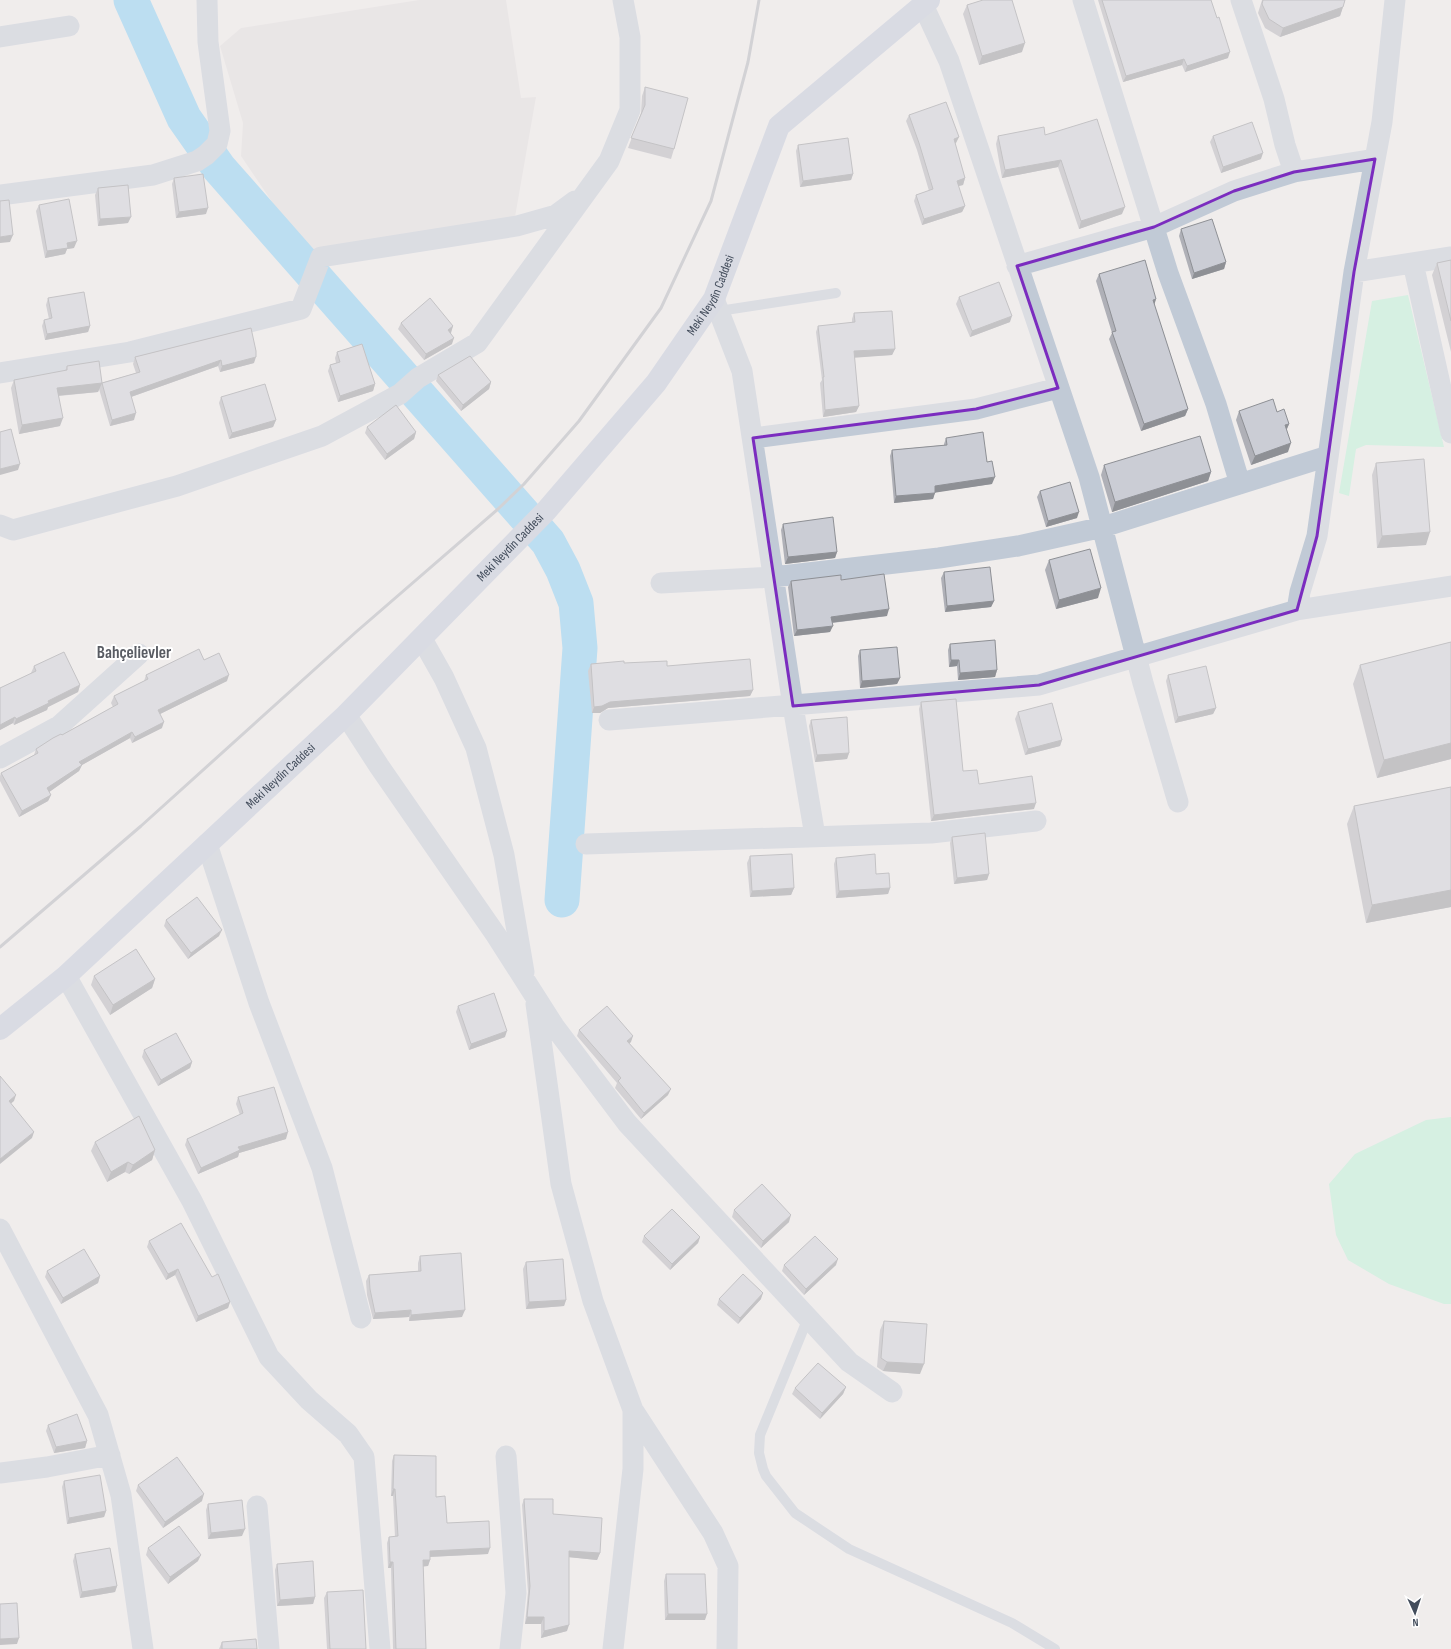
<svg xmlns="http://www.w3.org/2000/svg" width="1451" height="1649" font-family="'Sofia Sans Condensed',sans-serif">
  <rect width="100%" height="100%" fill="#f0edec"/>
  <path fill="#e1dede" d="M419 0H506L521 98 536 97 515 217 306 252 241 156 243 123 220 46 241 28Z"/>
  <path fill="#b5f3d5" d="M1408 295 1444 447 1366 445 1356 449 1349 496 1339 493 1372 301Z
    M1451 1117V1304H1444L1389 1284 1348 1260 1336 1235 1329 1184 1355 1154 1426 1120Z"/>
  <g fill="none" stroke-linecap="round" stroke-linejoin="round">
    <path stroke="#7dccf5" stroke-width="35" d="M131 0 184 118 219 168 548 542 563 570 576 603 580 648 562 900"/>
    <path stroke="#c1cad6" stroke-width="10" d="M719 311 836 293
      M808 1318 760 1435 759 1453 763 1469 766 1476 795 1513 849 1549 1012 1623 1055 1649"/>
    <path stroke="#c1cad6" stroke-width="21" d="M1083 0 1168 273 1216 404 1240 484
      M1241 0 1274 99 1285 145 1294 172
      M923 5 949 61 1089 477 1143 683 1178 802
      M0 37 69 26
      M0 195 153 175 197 161 206 155 217 144 220 131 208 42 207 0
      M1413 263 1451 433
      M1017 266 1154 227 1234 191 1294 172 1375 159
      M1354 272 1451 257
      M714 299 742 371 793 706 815 836
      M0 373 130 352 301 309 321 257 517 226 556 215 575 201
      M753 438 976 409 1058 388
      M0 525 13 530 177 486 322 436 400 394 418 378 477 343 609 161 630 110V37L623 0
      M661 583 773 577 939 558 1018 546 1103 527 1328 456
      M1297 610 1300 592 1317 536 1354 272 1382 122 1395 0
      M422 639 444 678 476 748 504 855 524 972
      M346 715 379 766 496 935 554 1026 627 1123 849 1362 892 1392
      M609 720 1039 685 1297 610 1451 586
      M0 758 59 726 139 654
      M207 844 259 1003 322 1168 361 1318
      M586 844 931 833 1036 821
      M66 976 192 1201 269 1357 309 1400 348 1434 364 1457 380 1649
      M536 1004 561 1184 593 1301 633 1410 713 1533 728 1566 727 1649
      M0 1229 98 1415 121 1495 143 1649
      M506 1456 516 1593 510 1649
      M0 1473 47 1467 110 1455
      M257 1506 269 1649
      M613 1649 633 1469V1410"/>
    <path stroke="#bdc6d8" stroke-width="22" id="s1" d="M0 1029 66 976 346 715 546 511 656 383 714 299 779 126 929 0"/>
    <path stroke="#aeb1b8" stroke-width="3" d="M0 947 141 826 356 632 498 509 524 484 579 421 661 308 711 201 748 62 759 0"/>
  </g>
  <path fill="#afb0b7" d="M1098 0H1211L1228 58 1185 72 1182 65 1123 82Z
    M1262 0H1345L1340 16 1280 37 1265 28 1258 13Z
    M967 5 1022 52 979 65 963 14Z
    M645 87 674 149 671 159 628 148 641 113 642 96Z
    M909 115 956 143 955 144 965 178 963 185 958 186 965 206 962 212 922 225 914 201 916 195 929 191 917 150 906 121Z
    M1045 135 1122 214 1079 229 1058 167 1002 178 996 144 998 136Z
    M1213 136 1261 159 1221 173 1210 142Z
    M798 145 853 174 851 180 800 187 796 151Z
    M174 178 206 214 176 218 172 184Z
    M98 188 128 223 98 226 95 195Z
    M39 205 74 248 67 249 65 254 45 258 36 211Z
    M1181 229 1226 262 1224 269 1192 279 1179 236Z
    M1451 260V352L1432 275 1437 263Z
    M1099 274 1156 299 1154 304 1188 409 1185 416 1141 431 1109 339 1112 333 1096 281Z
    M959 297 1010 322 970 337 956 304Z
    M48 298 90 326 88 332 45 340 42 326 44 320 49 319 46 305Z
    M854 313 895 349 892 355 854 357 859 406 856 412 823 417 820 383 822 380 816 332 818 326 852 323V319Z
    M401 323 453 326 450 333 452 344 424 360 398 329Z
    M251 328 254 363 220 372 218 366 131 397 134 420 110 426 99 389 98 392 59 396 60 426 19 434 11 388 14 380 65 371 67 366 101 383 136 373 133 364 135 357Z
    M337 352 375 384 373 391 338 402 328 371 330 365 336 363 335 358Z
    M438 375 491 382 489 389 461 411 436 381Z
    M221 397 276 420 273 427 229 439 219 403Z
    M1239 411 1277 412 1289 424 1287 429 1288 452 1251 465 1236 420Z
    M367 427 416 432 414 439 385 460 365 433Z
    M946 438 987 462 992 484 935 492 933 499 894 503 890 456 892 450 944 445V444Z
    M1376 463 1426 545 1377 548 1372 475Z
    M1104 465 1211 472 1208 481 1112 512 1101 475Z
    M1040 491 1077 518 1046 527 1037 497Z
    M783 524 837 552 835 558 785 564 781 530Z
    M1049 560 1098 598 1056 609 1045 570Z
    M944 572 994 601 991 607 945 612 941 578Z
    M841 580 887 616 832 623 830 632 794 636 788 587 791 581Z
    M1451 642V759L1377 778 1353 684 1360 665Z
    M950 644 997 670 995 677 958 680 957 666 949 667 948 650Z
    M860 650 900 678 897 684 860 688 858 656Z
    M204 660 227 681 160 714 162 728 132 743 130 738 82 765 79 771 49 792 51 795 48 801 19 817 0 781V776L1 773 34 755 36 749 113 707 111 703 114 696 144 681 146 675Z
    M624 663 667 666 753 690 750 696 608 708 600 713H592L588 671 591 664Z
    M34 666 80 685 78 692 48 707 47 710 14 725 13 723 0 730V688L32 673H31Z
    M1168 675 1216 708 1213 714 1175 723 1166 681Z
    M921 702 963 771 979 784 1034 809 931 821 919 709Z
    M1018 712 1062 740 1060 746 1025 755 1015 719Z
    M811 720 849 753 847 759 815 762 809 726Z
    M1451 787V907L1366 923 1347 824 1354 806Z
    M952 837 989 874 987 880 954 884 950 843Z
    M750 856 794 888 791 895 750 897 747 863Z
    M836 858 876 874 890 888 888 894 836 898 834 864Z
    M166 920 219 936 188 959 164 926Z
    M94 976 155 979 152 988 110 1015 91 985Z
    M458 1006 505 1037 469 1050 456 1012Z
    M579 1030 631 1042 629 1043 668 1095 641 1119 615 1088 617 1083 577 1036Z
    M144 1050 192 1062 190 1068 158 1086 142 1057Z
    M238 1097 286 1139 239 1153 238 1157 198 1174 185 1145 187 1139 240 1115 236 1104Z
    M95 1142 155 1150 152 1160 129 1174 125 1172 107 1182 91 1151Z
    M734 1210 789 1222 761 1248 732 1217Z
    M644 1236 700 1237 698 1243 670 1270 642 1242Z
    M149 1241 212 1277 230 1302 228 1308 196 1322 175 1275 166 1280 147 1247Z
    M420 1256 462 1317 409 1321V1317L373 1319 367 1295 366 1281 369 1275 418 1271V1263Z
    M526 1262 566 1300 564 1306 526 1309 523 1269Z
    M784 1265H836L804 1295 782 1271Z
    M47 1271 100 1276 98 1283 61 1304 45 1277Z
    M719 1299H761L738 1324 717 1305Z
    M884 1321 920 1374 883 1371 877 1367 880 1330Z
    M846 1387 843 1394 820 1419 792 1394 795 1388Z
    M48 1425 87 1441 85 1448 54 1453 46 1431Z
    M394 1455 436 1497 447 1523 488 1554 430 1557V1560L428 1566H423L426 1649H393L391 1568H388L387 1543 389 1537H395L393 1496H391L392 1461Z
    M64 1481 106 1511 104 1517 67 1524 62 1487Z
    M138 1485 202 1501 163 1528 136 1491Z
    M524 1499 553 1514 600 1553 597 1560 569 1557 567 1631 541 1638V1624H525L528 1592 522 1505Z
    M208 1504 242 1536 208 1539 206 1510Z
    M148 1548 198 1561 168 1584 146 1555Z
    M75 1554 117 1586 115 1592 80 1598 73 1561Z
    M277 1564 315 1597 313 1604 277 1606 275 1570Z
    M666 1574 705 1620H665L664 1581Z
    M327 1592 366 1649H327L324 1598Z
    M222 1642 257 1649H219Z"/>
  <path fill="#8e9095" d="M1343 7 1340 16 1280 37 1283 28Z
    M1025 43 1022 52 979 65 982 56Z
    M1230 52 1228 58 1185 72 1187 66Z
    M1184 59 1182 65 1123 82 1126 76Z
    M959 137 956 143 952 145 954 139Z
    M1263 153 1261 159 1221 173 1223 167Z
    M1061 160 1058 167 1002 178 1005 170Z
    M853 174 851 180 800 187 803 181Z
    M965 178 963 185 954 187 957 181Z
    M965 206 962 212 922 225 924 219Z
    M1125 207 1122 214 1079 229 1081 221Z
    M208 208 206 214 176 218 179 212Z
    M131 217 128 223 98 226 100 219Z
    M13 235 10 242 0 243V237Z
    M77 241 74 248 67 249 65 254 45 258 47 251 67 243Z
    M1226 262 1224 269 1192 279 1194 273Z
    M1156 299 1154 306 1153 300Z
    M1012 316 1010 322 970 337 972 331Z
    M90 326 88 332 45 340 47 334Z
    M453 326 451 333 446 337 448 330Z
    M454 338 452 344 424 360 426 354Z
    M895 349 892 355 851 358 854 351Z
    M256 357 254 363 220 372 222 366Z
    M221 360 218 366 128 398 130 392Z
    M491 382 489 389 461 411 463 405Z
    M102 383 98 392 54 396 57 388Z
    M375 384 373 391 338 402 340 396Z
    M859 406 856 412 823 417 825 410Z
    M1188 409 1185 416 1141 431 1144 424Z
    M136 413 134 420 110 426 112 420Z
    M63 418 60 426 19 434 22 425Z
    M276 420 273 427 229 439 232 433Z
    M1289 424 1285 433V425Z
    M416 432 414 439 385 460 387 454Z
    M1291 443 1288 452 1251 465 1255 456Z
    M20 464 18 470 0 475V469Z
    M1211 472 1208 481 1112 512 1115 502Z
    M995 477 992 484 933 493 935 486Z
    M935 493 933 499 894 503 896 496Z
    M1079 512 1077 518 1046 527 1048 521Z
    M1430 532 1426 545 1377 548 1382 536Z
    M837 552 835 558 785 564 788 557Z
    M1101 588 1098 598 1056 609 1059 600Z
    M994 601 991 607 945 612 947 606Z
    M889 609 887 616 829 623 831 617Z
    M833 626 830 632 794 636 797 630Z
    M951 660H959L957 666 949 667Z
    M997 670 995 677 958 680 960 673Z
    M229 675 227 681 156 716 158 710Z
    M900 678 897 684 860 688 862 681Z
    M80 685 78 692 48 707 47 710 14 725 16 719 48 701Z
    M753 690 750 696 608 708 600 713H592L594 707 610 702Z
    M1216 708 1213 714 1175 723 1178 717Z
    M15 717 13 723 0 730V725Z
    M164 722 162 728 132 743 135 737Z
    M132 732 130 738 82 765 79 771 45 795 47 788 79 762Z
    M1062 740 1060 746 1025 755 1028 749Z
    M1451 743V759L1377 778 1384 760Z
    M849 753 847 759 815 762 817 755Z
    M51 795 48 801 19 817 22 811Z
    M1036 803 1034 809 931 821 934 815Z
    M989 874 987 880 954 884 957 878Z
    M794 888 791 895 750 897 752 891Z
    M890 888 888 894 836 898 839 891Z
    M1451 890V907L1366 923 1372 905Z
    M222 930 219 936 188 959 191 953Z
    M155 979 152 988 110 1015 113 1005Z
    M507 1031 505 1037 469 1050 471 1044Z
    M633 1036 631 1042 625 1047 627 1041Z
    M192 1062 190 1068 158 1086 161 1080Z
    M671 1089 668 1095 641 1119 644 1113Z
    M16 1095 14 1101 7 1107 9 1101Z
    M34 1132 32 1138 0 1164V1159Z
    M288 1132 286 1139 239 1153 238 1157 198 1174 201 1168 238 1147Z
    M155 1150 152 1160 129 1174 133 1165Z
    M128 1162 125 1172 107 1182 111 1172Z
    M791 1215 789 1222 761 1248 763 1241Z
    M700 1237 698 1243 670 1270 672 1264Z
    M838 1259 836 1265 804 1295 806 1289Z
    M178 1269 175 1275 166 1280 168 1274Z
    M100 1276 98 1283 61 1304 63 1298Z
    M763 1293 761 1299 738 1324 740 1318Z
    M566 1300 564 1306 526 1309 529 1302Z
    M230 1302 228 1308 196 1322 198 1316Z
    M411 1310 409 1317 373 1319 375 1313Z
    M465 1310 462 1317 409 1321 411 1315Z
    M887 1362 924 1364 920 1374 883 1371Z
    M846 1387 843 1394 820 1419 822 1413Z
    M87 1441 85 1448 54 1453 56 1447Z
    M393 1489H395L393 1496H391Z
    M204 1494 202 1501 163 1528 165 1522Z
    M106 1511 104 1517 67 1524 69 1518Z
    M245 1529 242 1536 208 1539 211 1533Z
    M490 1548 488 1554 427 1557 430 1551Z
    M569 1551 600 1553 597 1560 567 1557Z
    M201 1555 198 1561 168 1584 170 1577Z
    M423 1560H430L428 1566 420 1567Z
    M390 1562H393L391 1568H388Z
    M117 1586 115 1592 80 1598 82 1592Z
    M315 1597 313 1604 277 1606 280 1600Z
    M668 1614H707L705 1620H665Z
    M527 1617H544L541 1624H525Z
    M569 1625 567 1631 541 1638 544 1631Z
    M19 1638 17 1644 0 1645V1639Z"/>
  <path fill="#cbcdd5" stroke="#8e9095" d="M983 0H1012L1025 43 982 56 967 5Z
    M1102 0H1211L1217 18 1219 17 1230 52 1187 66 1184 59 1126 76Z
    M1263 0H1345L1343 7 1283 28 1269 19 1262 4Z
    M645 87 688 98 674 149 631 138 645 105Z
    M946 102 959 137 954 139 965 178 957 181 965 206 924 219 916 195 933 189 919 143 909 115Z
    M1097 119 1125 207 1081 221 1061 160 1005 170 998 136 1044 127 1045 135Z
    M1252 122 1263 153 1223 167 1213 136Z
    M848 138 853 174 803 181 798 145Z
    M203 174 208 208 179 212 174 178Z
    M128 185 131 217 100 219 98 188Z
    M69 199 77 241 67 243 68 248 47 251 39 205Z
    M9 200 13 235 0 237V201Z
    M1212 219 1226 262 1194 273 1181 229Z
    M1145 260 1156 299 1153 300 1188 409 1144 424 1112 332 1116 331 1099 274Z
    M1451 260V321L1437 263Z
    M999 282 1012 316 972 331 959 297Z
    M84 292 90 326 47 334 44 320 52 318 48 298Z
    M430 298 453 326 448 330 454 338 426 354 401 323Z
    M892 311 895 349 854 351 859 406 825 410 823 377H824L818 326 855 322 854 313Z
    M251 328 256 351V357L222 366 221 360 130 392 136 413 112 420 102 383 140 372 135 357Z
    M362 344 375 384 340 396 330 365 340 362 337 352Z
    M470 356 491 382 463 405 438 375Z
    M99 361 102 383 57 388 63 418 22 425 14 380 67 370V366Z
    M265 384 276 420 232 433 221 397Z
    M1273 399 1277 412 1284 409 1289 424 1285 425 1291 443 1255 456 1239 411Z
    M396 405 416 432 387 454 367 427Z
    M11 429 20 464 0 469V432Z
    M983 432 987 462 992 461 995 477 935 486V493L896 496 892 450 947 445 946 438Z
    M1200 436 1211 472 1115 502 1104 465Z
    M1424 459 1430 532 1382 536 1376 463Z
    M1070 482 1079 512 1048 521 1040 491Z
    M833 517 837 552 788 557 783 524Z
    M1090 549 1101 588 1059 600 1049 560Z
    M990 567 994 601 947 606 944 572Z
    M884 574 889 609 831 617 833 626 797 630 791 581 841 575V580Z
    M995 640 997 670 960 673 959 660H951L950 644Z
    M1451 642V743L1384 760 1360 665Z
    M897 647 900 678 862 681 860 650Z
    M199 649 204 660 219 653 229 675 158 710 164 722 135 737 132 732 79 762 82 765 47 788 51 795 22 811 1 773 38 753 36 749 53 738 61 734 62 735 118 704 114 696 148 679 146 675Z
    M64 652 80 685 48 701 49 703 16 719 15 717 0 725V688L36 671 34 666Z
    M750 659 753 690 610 702 602 706 594 707 591 664 624 661V663L667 661V666Z
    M1206 666 1216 708 1178 717 1168 675Z
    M956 699 963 771 977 770 979 784 1032 776 1036 803 934 815 921 702Z
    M1052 703 1062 740 1028 749 1018 712Z
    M847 717 849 753 817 755 811 720Z
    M1451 787V890L1372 905 1354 806Z
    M985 833 989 874 957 878 952 837Z
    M792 854 794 888 752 891 750 856Z
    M875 854 876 874 889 873 890 888 839 891 836 858Z
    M197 897 222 930 191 953 166 920Z
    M136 949 155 979 113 1005 94 976Z
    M494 993 507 1031 471 1044 458 1006Z
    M607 1006 633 1036 627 1041 671 1089 644 1113 618 1081 621 1078 579 1030Z
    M176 1033 192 1062 161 1080 144 1050Z
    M0 1076 16 1095 9 1101 34 1132 0 1159Z
    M274 1087 288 1132 238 1147 240 1150 201 1168 187 1139 243 1113 238 1097Z
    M139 1116 155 1150 133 1165 128 1162 111 1172 95 1142Z
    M762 1184 791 1215 763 1241 734 1210Z
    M672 1209 700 1237 672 1264 644 1236Z
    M181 1223 212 1277 218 1274 230 1302 198 1316 178 1269 168 1274 149 1241Z
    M815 1236 838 1259 806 1289 784 1265Z
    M84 1249 100 1276 63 1298 47 1271Z
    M461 1253 465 1310 411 1315V1310L375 1313 370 1289 369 1275 421 1271 420 1256Z
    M563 1259 566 1300 529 1302 526 1262Z
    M743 1274 763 1293 740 1318 719 1299Z
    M884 1321 927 1324 924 1364 887 1362 881 1358Z
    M818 1363 846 1387 822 1413 795 1388Z
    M77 1414 87 1441 56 1447 48 1425Z
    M394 1455 436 1456V1497L445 1496 447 1523 489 1521 490 1548 430 1551V1560H423L426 1649H396L393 1562H390L389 1537 398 1536 395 1489H393Z
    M177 1457 204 1494 165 1522 138 1485Z
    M100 1475 106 1511 69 1518 64 1481Z
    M524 1499H553V1514L602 1518 600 1553 569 1551V1625L544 1631V1617H527L530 1586Z
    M242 1500 245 1529 211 1533 208 1504Z
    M179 1526 201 1555 170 1577 148 1548Z
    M110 1548 117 1586 82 1592 75 1554Z
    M313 1561 315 1597 280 1600 277 1564Z
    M666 1574H705L707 1614H668Z
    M363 1590 366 1649H330L327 1592Z
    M17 1603 19 1638 0 1639V1604Z
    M256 1639 257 1649H222V1642Z"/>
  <path d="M0 0H1451V1649H0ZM1375 159 1354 272 1317 536 1297 610 1039 685 793 706 753 438 976 409 1058 388 1017 266 1154 227 1234 191 1294 172Z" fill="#f0edec" fill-opacity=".55" fill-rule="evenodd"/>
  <path fill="none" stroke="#7b2cbf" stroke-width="3" stroke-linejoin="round" d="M1375 159 1354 272 1317 536 1297 610 1039 685 793 706 753 438 976 409 1058 388 1017 266 1154 227 1234 191 1294 172Z"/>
  <g text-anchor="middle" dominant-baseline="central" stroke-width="4" stroke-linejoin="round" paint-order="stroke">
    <g font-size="13" fill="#434d5c" stroke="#fff">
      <text stroke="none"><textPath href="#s1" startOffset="1026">Meki Neydin Caddesi</textPath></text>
      <text stroke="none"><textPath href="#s1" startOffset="702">Meki Neydin Caddesi</textPath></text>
      <text stroke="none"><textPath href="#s1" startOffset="378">Meki Neydin Caddesi</textPath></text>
    </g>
    <g font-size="17" font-weight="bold" fill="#595c63" stroke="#fff">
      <text x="134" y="653">Bahçelievler</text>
    </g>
  </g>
  <g transform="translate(1415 1613) rotate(177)" stroke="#ffffff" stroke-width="3" paint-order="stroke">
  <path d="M0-3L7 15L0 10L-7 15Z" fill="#434d5c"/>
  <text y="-6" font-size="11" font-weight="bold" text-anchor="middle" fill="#434d5c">N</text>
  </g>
</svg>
